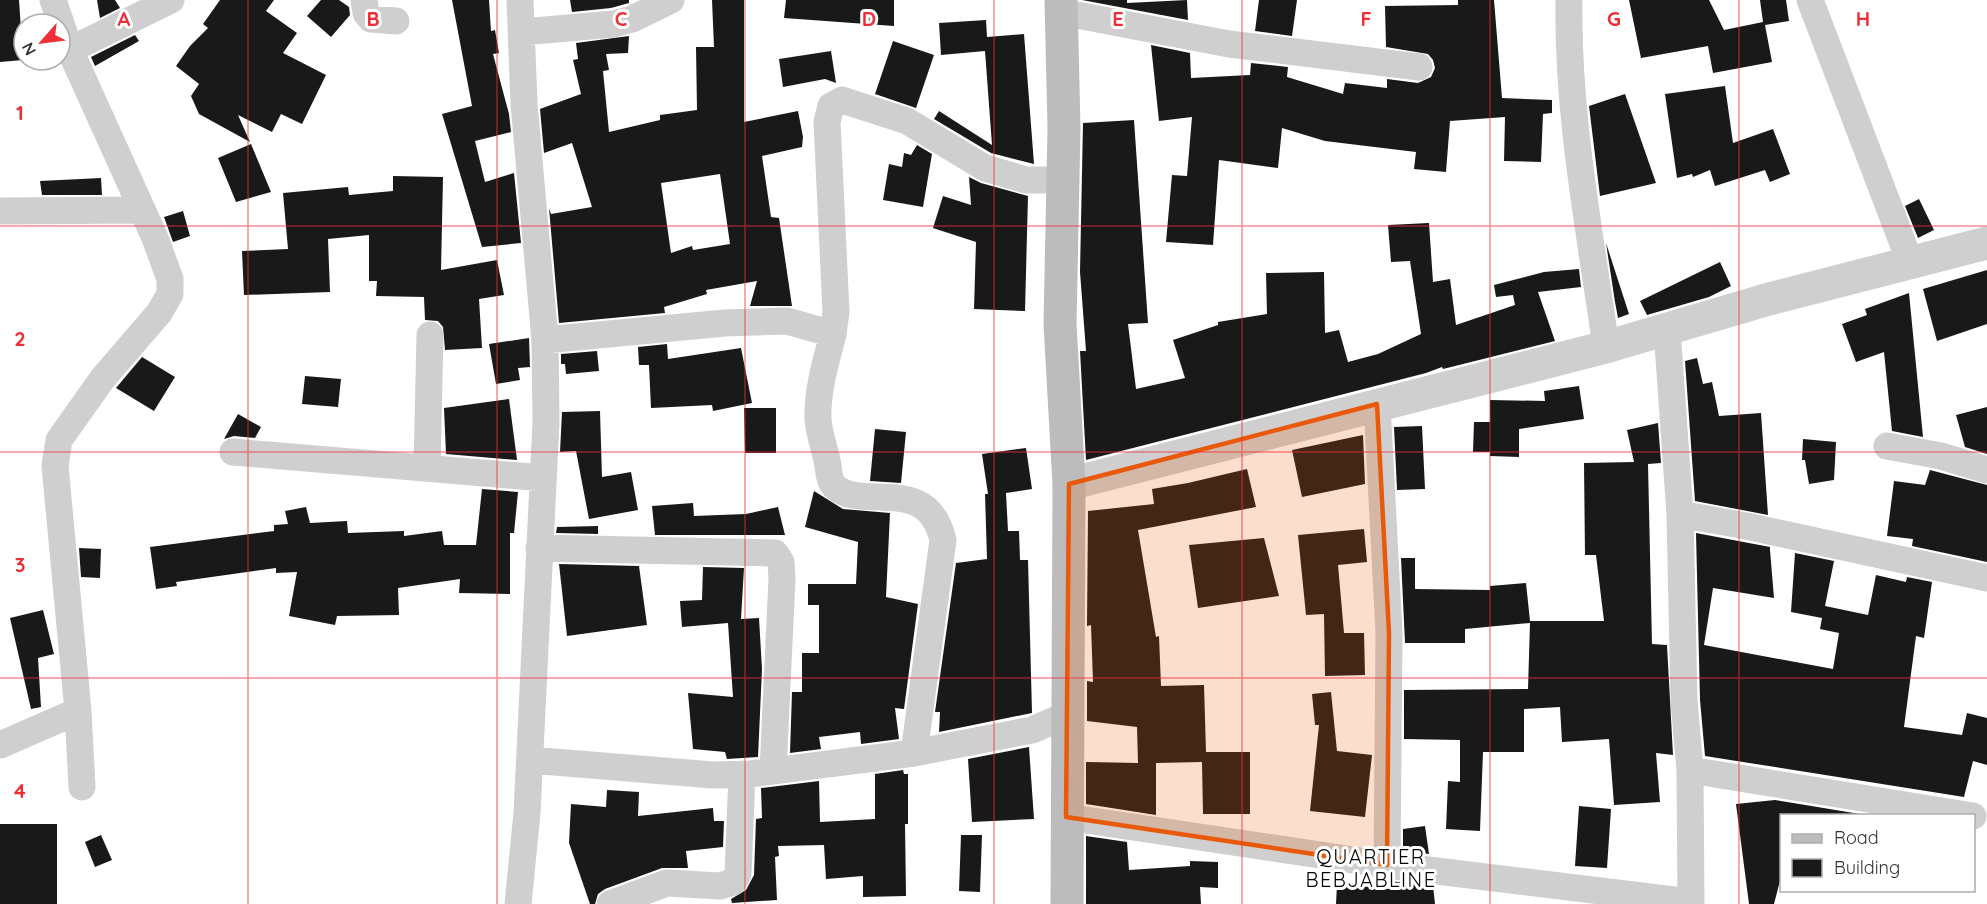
<svg xmlns="http://www.w3.org/2000/svg" width="1987" height="904" font-family="Quicksand,sans-serif">
  <rect width="100%" height="100%" fill="#fff"/>
  <path fill="#191919" fill-rule="evenodd" d="M0 0H19L23 60 0 62Z
    M97 0H115L120 8 100 18Z
    M220 0H274L266 11 297 33 283 53 326 75 302 124 281 114 272 132 238 115 250 142 199 114 191 96 199 84 176 66 190 46 208 28 203 24Z
    M321 0H339L349 7 350 15 331 37 307 16Z
    M452 0H489L491 31 495 30 499 53 493 54 509 114 511 132 475 141 485 182 514 173 521 243 482 247 442 114 472 106Z
    M570 0H629V3L611 8 572 12Z
    M712 0H744V122L798 111 803 137 802 147 762 156 771 217 779 218 792 306H750L757 281 706 290 707 294 664 307 665 313 559 323 549 208 551 214 592 207 572 143 544 153 540 109 581 94 573 60 578 59 576 43 629 36 628 53 606 54 609 70 603 71 609 132 660 120V115L697 110 696 47H714ZM720 174 730 244 693 250 692 246 671 253 661 183Z
    M786 0H894V26L784 18Z
    M1082 0H1127V3L1187 0 1188 20Z
    M1259 0H1297L1292 36 1255 31Z
    M1458 0H1494L1502 98 1552 100V113L1543 114 1541 162 1504 161 1505 117 1450 121 1446 172 1414 169 1416 152 1325 141 1282 128 1278 168 1219 160 1213 245 1166 242 1172 175 1187 176 1192 117 1159 121 1151 45 1190 53 1191 78 1250 75 1251 63 1288 67 1287 77 1343 94 1345 83 1387 88V79L1418 83 1431 77 1435 68 1433 60 1428 54 1386 47 1385 6 1458 5Z
    M1629 0H1709L1724 30 1763 22 1760 0H1786L1789 21 1765 25 1772 62 1713 73 1708 46 1641 58Z
    M986 20 987 37 1024 34 1034 164 991 153 934 119 939 111 992 145 985 51 941 55 939 23Z
    M135 35 139 41 95 66 91 57Z
    M893 41 934 55 916 108 875 94Z
    M831 51 836 83 825 79 783 87 779 59Z
    M1725 86 1733 143 1773 129 1790 174 1770 182 1765 170 1715 186 1710 170 1693 177 1692 174 1677 178 1665 94Z
    M1625 94 1656 183 1600 196 1589 106Z
    M1134 120 1148 323 1128 324 1136 389 1185 378 1173 340 1218 325V322L1267 314 1266 273 1324 272 1325 333 1339 330 1348 362 1378 354 1421 334 1410 261 1391 262 1388 225 1429 223 1433 282 1450 279 1456 325 1515 305 1513 295 1496 297 1494 285 1544 272 1579 269 1581 287 1538 292 1555 341 1443 369 1442 367 1426 373 1086 460 1080 351H1086L1080 272 1083 123Z
    M251 144 271 192 236 202 218 158Z
    M917 145 932 154 923 207 883 200 889 164 902 167 904 153 911 155Z
    M393 176 443 177 441 270 497 260 504 295 479 299 482 348 445 350 443 327 438 321 425 320 424 297 376 296 377 281H369V235L328 239 330 292 244 295 242 251 288 249 283 193 348 187 349 195 393 191Z
    M969 177 981 183 1028 196 1025 311 974 309 976 242 933 228 943 196 971 205Z
    M101 178 102 195H42L40 181Z
    M1919 199 1934 230 1918 238 1905 206Z
    M183 211 190 236 173 242 164 217Z
    M1606 243 1629 314 1618 318 1615 302Z
    M1720 262 1731 286 1709 297 1647 315 1640 301Z
    M1987 270V324L1937 341 1923 289Z
    M1909 293 1923 437 1892 431 1884 352 1856 362 1842 324 1867 315 1865 309Z
    M529 338 530 367 518 368 520 380 496 384 489 344Z
    M667 344 668 359 741 348 752 403 713 411 712 405 651 408 649 365H639L638 347Z
    M597 351 599 371 566 374 565 364H561V354Z
    M142 357 175 377 154 411 116 388Z
    M1697 358 1703 384 1712 382 1719 416 1761 413 1768 515 1695 501 1685 361Z
    M305 376 341 379 338 407 302 404Z
    M1579 386 1584 419 1519 429V457L1490 456V452H1473L1474 422H1490V400L1545 401 1544 391Z
    M509 399 517 460 446 454 444 408Z
    M1987 407V454L1965 447 1956 415Z
    M744 408H776V453H745Z
    M600 411 602 477 631 472 638 510 589 519 576 451 560 452 562 412Z
    M238 414 261 427 255 438 234 436 224 439Z
    M1658 423 1661 463 1648 464 1652 644 1667 645 1673 755 1656 753 1660 802 1614 805 1609 739 1562 742 1560 707 1524 709V752H1483L1480 831 1446 829 1448 781 1460 782V740L1404 739V690L1528 689 1530 623 1465 629V643H1405L1401 558H1415V589L1490 590V586L1526 583 1530 621H1604L1596 555H1585L1584 463 1634 462 1627 430Z
    M1422 426 1425 489 1397 490 1394 427Z
    M875 429 906 432 901 483 870 481Z
    M1363 435 1365 484 1302 497 1292 450Z
    M1803 439 1836 442 1834 480 1809 484 1805 460H1802Z
    M1026 448 1032 489 1006 493 1008 531H1019L1020 560H1028L1032 713 939 732 940 712H935L956 563 987 559 985 494H988L982 454Z
    M1247 469 1256 507 1138 530 1156 637 1159 636 1161 686 1204 685 1206 752H1250V814H1203L1202 762 1156 763V815L1086 804V762L1138 763 1137 727 1087 721V681L1093 682 1091 625 1087 626 1088 511 1154 504 1152 489 1188 483Z
    M1930 470 1987 485V562L1912 546 1913 539 1887 536 1894 481 1925 485Z
    M482 489 518 492 514 533H510V594L459 593 460 579 398 588 399 615 337 616 335 625 289 616 297 572 276 573V568L176 582 177 586 156 589 150 547 274 531V525L288 524 285 511 306 507 310 523 347 521 348 533 404 531V536L442 531 444 545H476Z
    M814 491 843 509 890 513 886 597 918 604 904 709 895 708 899 739 861 744 860 732 819 737 821 749 790 753 792 692H802V653H819V605H808V584H856L858 542 805 527Z
    M693 503 694 516 746 514 778 507 785 535H655L652 506Z
    M598 526V534L556 533 557 527Z
    M1364 529 1367 562 1338 565 1344 633H1364L1365 675 1325 676 1324 614 1306 615 1298 535Z
    M1696 533 1770 547V550L1774 598 1713 588 1704 645 1833 669 1839 633 1820 629 1822 618 1791 612 1795 553 1834 561 1825 606 1868 615 1876 575 1906 582 1907 577 1932 582 1924 638 1916 636 1904 727 1962 735 1967 713 1987 718V765L1973 761 1964 797 1705 756 1700 700Z
    M1264 538 1279 596 1198 608 1189 545Z
    M79 548 101 549 100 578 81 577Z
    M559 564 639 566 647 625 567 636Z
    M703 567 744 568 741 619 759 618 762 669 758 757 727 759 725 752 693 749 688 693 733 697 728 623 682 627 680 601 702 600Z
    M43 610 54 654 38 658 41 707 31 709 10 618Z
    M1331 692 1337 751 1372 755 1365 817 1310 811 1319 725H1315L1312 694Z
    M1029 747 1034 819 972 822 968 759Z
    M903 770 904 774H908V824H905L906 896 863 897V876L826 879 824 845 778 846 779 856 775 857 777 900 732 903 731 899 746 890 754 875 756 819 762 818 761 788 819 781 820 822 875 819V774Z
    M607 790 639 792 638 816 713 808 714 821H724L723 847 686 851 688 868H662L605 889 598 894 595 904H590L569 843 571 804 606 807Z
    M1775 800 1872 816H1782V873L1774 904H1749L1736 804Z
    M1579 806 1611 809 1607 868 1575 866Z
    M0 824H57V904H0Z
    M1425 826 1429 854 1403 851V829Z
    M101 835 112 860 95 867 85 842Z
    M961 835H982L980 892 959 891Z
    M1086 836 1127 842 1129 870 1190 866V861L1218 862V888L1200 887 1201 904H1086Z
    M1390 881 1433 886 1435 904H1336L1337 884 1391 889Z"/>
  <g fill="none" stroke-linecap="round" stroke-linejoin="round">
    <path stroke="#cfcfcf" stroke-width="27" d="M53 0 70 50 155 238 170 279V294L159 313 103 378 59 440 55 466 78 711 82 787
      M364 0 366 13 371 19 396 21
      M1569 0C1567 116 1590 232 1606 347
      M1810 0 1910 262
      M1061 12 1229 44 1419 67
      M522 32 614 24 632 19 671 0
      M70 50 171 0
      M0 211 141 210
      M1667 330 1680 514 1684 701 1690 770 1691 904
      M833 334 836 312 827 122 831 106 842 100 907 121 985 168 1026 180H1063
      M545 340 725 323 787 321 833 334C826 361 817 390 818 419 819 433 824 447 827 460 829 468 828 479 834 486 862 513 927 472 943 540L914 753
      M1377 404 1389 633 1387 865
      M1887 446 1941 456 1987 470
      M233 452 543 478
      M427 467 430 335
      M1680 514 1746 526 1987 578
      M539 548 775 553 781 562 782 579 773 771
      M0 745 78 711
      M530 760 713 775 750 774 914 753 1032 730 1067 715
      M1690 770 1973 816
      M1066 817 1387 865 1691 902
      M518 904 527 813 546 422 545 340 524 104 520 0
      M610 904 667 883 720 886 733 882 738 874 742 774"/>
    <path stroke="#cfcfcf" stroke-width="33" d="M1069 484 1606 347 1769 299 1987 243"/>
    <path stroke="#bcbcbc" stroke-width="33" d="M1061 0 1064 128 1060 324 1069 484 1067 904"/>
  </g>
  <path fill="#e8590c" fill-opacity="0.2" stroke="#e8590c" stroke-width="4.5" stroke-linejoin="round" d="M1377 404 1389 633 1387 865 1066 817 1069 484Z"/>
  <path fill="none" stroke="#ee2f38" stroke-width="1.5" stroke-opacity="0.55" d="M248 0V904M497 0V904M745 0V904M994 0V904M1242 0V904M1490 0V904M1739 0V904M0 226H1987M0 452H1987M0 678H1987"/>
  <g text-anchor="middle" dominant-baseline="central" stroke-width="6" stroke-linejoin="round" paint-order="stroke">
    <g font-size="20" letter-spacing="1.5" fill="#000" stroke="#fff">
      <text x="1371" y="856">QUARTIER<tspan x="1371" dy="23">BEBJABLINE</tspan></text>
    </g>
  </g>
  <g font-size="20" text-anchor="middle" font-weight="bold" fill="#ee2f38" stroke="#fff" stroke-width="6" stroke-linejoin="round" paint-order="stroke">
    <text x="124" y="26">A</text>
    <text x="373" y="26">B</text>
    <text x="621" y="26">C</text>
    <text x="869" y="26">D</text>
    <text x="1118" y="26">E</text>
    <text x="1366" y="26">F</text>
    <text x="1614" y="26">G</text>
    <text x="1863" y="26">H</text>
    <text x="20" y="120">1</text>
    <text x="20" y="346">2</text>
    <text x="20" y="572">3</text>
    <text x="20" y="798">4</text>
  </g>
  <rect x="1780" y="814" width="195" height="78" fill="#ffffff" stroke="#adadad" stroke-width="1.5"/>
  <rect x="1792" y="834" width="30" height="9" fill="#bcbcbc" stroke="#adadad" stroke-width="1.5"/>
  <text x="1834" y="844" font-size="18" fill="#323232">Road</text>
  <rect x="1792" y="859" width="30" height="18" fill="#191919" stroke="#adadad" stroke-width="1.5"/>
  <text x="1834" y="874" font-size="18" fill="#323232">Building</text>
  <g transform="translate(42 42) rotate(242)"><circle r="28" fill="#ffffff" stroke="#adadad" stroke-width="1.5"/>
  <path d="M0-4.5L10 22L0 15L-10 22Z" fill="#ee2f38"/>
  <text y="-9" font-size="16" font-weight="bold" text-anchor="middle" fill="#323232">N</text>
  </g>
</svg>
